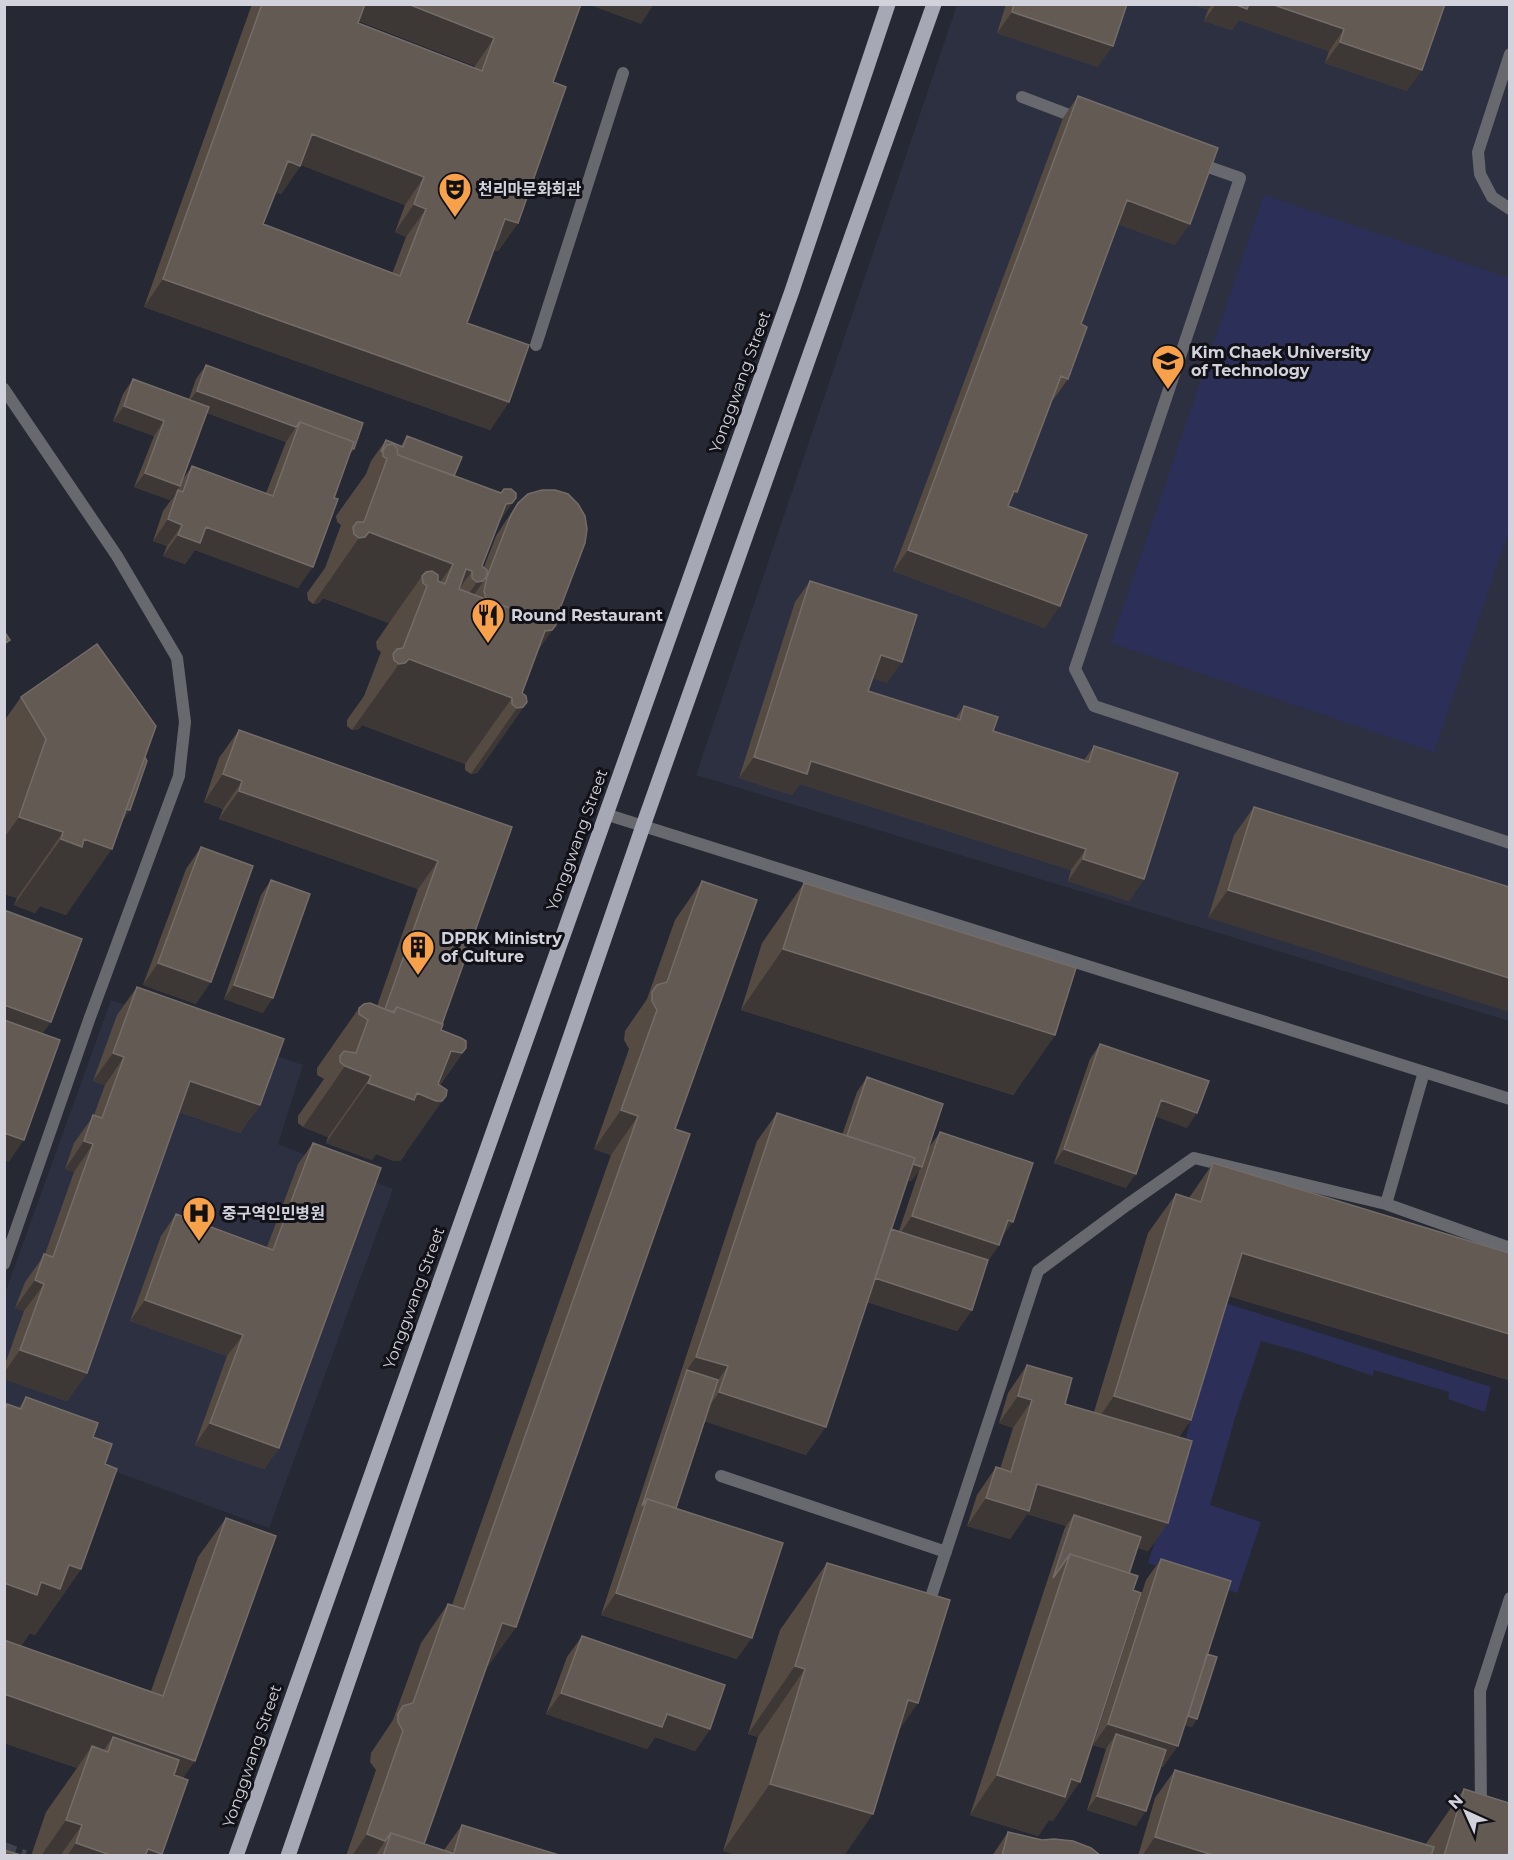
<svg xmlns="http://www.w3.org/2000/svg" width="1514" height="1860" font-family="Montserrat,'Noto Sans KR',sans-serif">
  <rect width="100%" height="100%" fill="#262834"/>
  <path fill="#2d3041" d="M957 5H1509V1021L696 775Z
    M111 1000 303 1065 278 1144 393 1189 269 1528 5 1431 4 1296Z"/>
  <path fill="#2c2f58" d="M1264 195 1509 278V530L1434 752 1111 643Z
    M1222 1302 1491 1387 1485 1412 1448 1399 1449 1392 1374 1370 1373 1376 1308 1354 1261 1341 1235 1418 1210 1505 1261 1522 1237 1593 1148 1563 1178 1468Z"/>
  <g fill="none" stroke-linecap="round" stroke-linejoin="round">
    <path stroke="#40424d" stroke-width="12" stroke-dasharray="12 6" stroke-linecap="butt" d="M4 1848 25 1856"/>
    <path stroke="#68696f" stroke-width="12" d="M1510 54 1478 152 1480 174 1492 197 1510 209
      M1022 97 1080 119
      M1197 163 1240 178 1075 669 1094 706 1510 843
      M536 345 623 73
      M1424 1072 1386 1204 1510 1248
      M721 1476 946 1552
      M929 1603 1038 1271 1127 1205 1194 1158 1386 1204
      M1481 1809 1480 1691 1510 1598"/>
    <path stroke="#68696f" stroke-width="12" d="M4 389 117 556 177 658 185 722 179 776 89 1020 4 1264"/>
    <path stroke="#68696f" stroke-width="12" d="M605 814 1510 1099"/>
    <path stroke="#a6a8b5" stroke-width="15" d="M236 1856 792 291 888 4
      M288 1856 643 826 934 4"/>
  </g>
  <path fill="#554b42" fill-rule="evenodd" d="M252 4H581L553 82 518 223 498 251 493 250 467 323 509 402 490 430 144 307ZM359 21 475 66 474 68 358 23ZM301 165 405 205 395 232 406 237 392 274 263 224 276 192 281 194Z
    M1006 4H1127L1098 67 997 33Z
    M1192 4H1445L1407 91 1325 63 1329 51 1239 20 1232 30 1204 21 1208 10Z
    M1078 96 1175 245 1118 224 1081 324 1068 379 1053 400H1052L1008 506 1045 628 893 571 1063 118Z
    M206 365 354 449 350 454 298 588 195 550 185 564 163 556 167 546 153 541 163 511 174 496 176 491 170 500 134 487 154 436 113 421 123 394 133 379 189 399 196 379ZM207 413 286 442 266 493 192 466 181 482Z
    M407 436 454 476 498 525 482 566 484 567 496 536 503 525 518 503 553 617 537 653 522 693 527 702 477 773 471 774 465 770V764L362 725 359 729 352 730 347 726V720L364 696 381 652 377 649 376 642 389 623 323 598 319 603 313 604 308 600 307 593 325 568 341 525 337 522 336 516 366 474 371 461 386 440 401 446Z
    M810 581 887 683 873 678 868 691 955 719 964 706 993 731 1084 760 1094 746 1144 879 1129 901 1068 881 1071 870 800 784 792 795 739 778 795 602Z
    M21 697 145 757 130 810 122 821 66 915 40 906 35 913 14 905 17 898 4 894V721Z
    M239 730 512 827 442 1024 441 1030 466 1048 440 1085 404 1156 400 1161H394L376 1154 372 1160 326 1143 328 1137 303 1127 298 1123V1116L324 1079 317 1075V1068L359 1008 377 1006 418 889 219 819 223 809 204 802 219 758Z
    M1254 807 1509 887 1208 918 1234 835Z
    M201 847 196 1004 143 985 186 869Z
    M271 880 263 1013 224 999 261 895Z
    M702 881 675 1129 516 1627 488 1666H487L424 1844 444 1850 462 1825 562 1856H346L376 1770 370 1762 371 1753 393 1720 421 1643 448 1604 452 1605 611 1155 594 1149 629 1049 624 1040 625 1031 647 999 675 920Z
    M804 883 1055 1035 1013 1095 741 1010 762 943Z
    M137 987 260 1105 240 1133 179 1112 87 1373 67 1401 4 1379V1367L24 1311 15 1308 25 1282 45 1254 74 1172 65 1169 74 1143 94 1115 105 1085 93 1081 117 1015Z
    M1100 1044 1187 1128 1156 1116 1126 1188 1054 1163 1090 1059Z
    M867 1077 928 1149 940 1132 1001 1239 999 1245 987 1262 972 1310 957 1331 867 1302 806 1455 705 1421 676 1508 737 1659 601 1615 757 1141 777 1113 842 1135 857 1092ZM919 1171 899 1231 891 1229 907 1180 911 1181Z
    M313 1143 279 1448 264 1469 195 1445 227 1356 130 1321 161 1236 176 1214 267 1247 298 1164Z
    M1213 1163 1508 1380 1229 1296 1191 1420 1179 1437 1168 1523 1148 1551 1138 1548 1053 1821 1049 1820 1038 1836 970 1815 1064 1530 1066 1526 1027 1514 1010 1539 967 1526 977 1495 996 1467 1000 1469 1013 1428 999 1423 1008 1393 1027 1365 1065 1404 1094 1412 1148 1233 1176 1194 1189 1198Z
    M26 1397 93 1437 105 1464 81 1569 35 1635 30 1633 21 1646 151 1691 198 1557 226 1518 183 1779 161 1856H31L46 1812 77 1768 4 1743V1408L7 1404 19 1408Z
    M1161 1559 1207 1654 1192 1727 1185 1725 1163 1767 1161 1766 1136 1826 1087 1810 1106 1749 1093 1745 1146 1580Z
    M827 1563 950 1600 723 1851 758 1737 748 1734 780 1630Z
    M582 1636 710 1729 695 1751 655 1737 647 1749 546 1714 567 1657Z
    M1175 1770 1425 1845 1464 1789 1509 1856H1138L1155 1798Z
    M1008 1832 1101 1856H992Z"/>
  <path fill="#3d3736" d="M361 4H408L494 38 475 66 352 18Z
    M587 4H654L641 24Z
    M1192 4H1212L1208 10Z
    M1216 4H1271L1344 29 1329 51 1239 20 1232 30 1204 21Z
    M1012 12 1113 46 1098 67 997 33Z
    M1340 42 1422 70 1407 91 1325 63Z
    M312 134 424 177 405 205 293 162Z
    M288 161 300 166 281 194 268 189Z
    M1127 200 1190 224 1175 245 1112 222Z
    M414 204 426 209 406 237 395 232Z
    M505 219 518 223 498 251 485 247Z
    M163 279 509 402 490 430 144 307Z
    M197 391 296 427 286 442 186 405Z
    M124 406 164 421 154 436 113 421Z
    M145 473 180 486 170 500 134 487Z
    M1014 491 1017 492 1002 513Z
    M516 498 470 564 472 571 425 637 506 504Z
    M168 519 182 525 167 546 153 541Z
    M206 527 313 567 298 588 195 550 185 564 163 556 178 535Z
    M369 532 453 564 415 618 427 586 422 576 389 623 323 598 319 603 313 604 359 538Z
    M908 550 1060 606 1045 628 893 571Z
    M487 576 441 642 431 648 477 582Z
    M556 625 510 691 512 698 465 764 362 725 359 729 352 730 399 664 409 659 545 631Z
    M881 655 902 662 887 683 866 676Z
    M527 702 481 768 477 773 471 774 517 708Z
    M754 757 811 761 1086 849 1071 870 800 784 792 795 739 778Z
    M223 774 242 781 223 809 204 802Z
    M239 791 438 861 418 889 219 819Z
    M111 803 130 810 119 825Z
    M19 817 63 832 17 898 4 894V838Z
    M61 839H84L112 849 66 915 40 906 35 913 14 905Z
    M1083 859 1144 879 1129 901 1068 881Z
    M1228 890 1509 978V1012L1208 918Z
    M783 949 1055 1035 1013 1095 741 1010Z
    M158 963 211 982 196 1004 143 985Z
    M234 985 273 998 263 1013 224 999Z
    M4 1005 51 1022 35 1044 4 1032Z
    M466 1048 430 1098 446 1096 400 1161H394L376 1154 372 1160 326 1143 368 1083 451 1051Z
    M113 1053 124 1057 105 1085 93 1081Z
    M345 1066 371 1076 328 1137 303 1127Z
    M190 1081 260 1105 240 1133 171 1109Z
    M1161 1100 1197 1113 1187 1128 1151 1115Z
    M621 1110 638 1116 611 1155 594 1149Z
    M4 1133 24 1140 9 1162 4 1160Z
    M845 1140 922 1167 911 1181 835 1155Z
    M84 1141 93 1144 74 1172 65 1169Z
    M1064 1149 1136 1174 1126 1188 1054 1163Z
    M912 1216 999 1245 984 1267 897 1238Z
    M1008 1220 1013 1222 998 1243Z
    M1242 1253 1509 1334V1378L1508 1380 1215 1292Z
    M873 1278 972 1310 957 1331 858 1299Z
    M35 1280 44 1284 24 1311 15 1308Z
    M145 1300 243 1335 227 1356 130 1321Z
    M20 1350 87 1373 67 1401 4 1379V1373Z
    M696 1357 728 1366 708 1394 687 1370Z
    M719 1392 826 1427 806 1455 700 1420Z
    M1018 1396 1032 1400 1013 1428 999 1423Z
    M1114 1396 1191 1420 1164 1459 1087 1435Z
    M210 1423 279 1448 264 1469 195 1445Z
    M1037 1484 1168 1523 1148 1551 1070 1527 1074 1515 1066 1526 1027 1514 1010 1539 967 1526 986 1498Z
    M69 1565 81 1569 35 1635 30 1633 14 1655 4 1652V1583L41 1582Z
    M616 1593 752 1638 737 1659 601 1615Z
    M502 1623 516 1627 488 1666 475 1662Z
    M795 1666 805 1669 758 1737 748 1734Z
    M561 1693 667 1714 710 1729 695 1751 655 1737 647 1749 546 1714Z
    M4 1694 195 1761 168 1800 108 1752 113 1737 88 1772 92 1746 77 1768 4 1743Z
    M908 1700 918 1703 871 1771Z
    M1183 1715 1197 1719 1192 1727 1178 1722Z
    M1108 1724 1178 1746 1163 1767 1111 1751 1116 1734 1106 1749 1093 1745Z
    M997 1775 1071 1779 1080 1782 1053 1821 1049 1820 1038 1836 970 1815Z
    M770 1784 873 1814 844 1856H738L723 1851Z
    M1097 1796 1146 1811 1136 1826 1087 1810Z
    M66 1820 82 1825 60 1856H41Z
    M367 1834 385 1841 375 1856H352Z
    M1155 1837 1216 1856H1142Z
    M76 1843 113 1856H67Z
    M148 1849 162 1854 161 1856H143Z"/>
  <path fill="#635a53" stroke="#746c68" stroke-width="1.5" fill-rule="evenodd" d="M262 4H365L358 23 482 71 494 38 408 4H581L553 82 566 87 518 223 505 219 467 323 529 345 509 402 163 279ZM312 134 424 177 414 204 426 209 400 276 263 224 288 161 300 166Z
    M1014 4H1127L1113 46 1012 12Z
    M1234 4H1249L1247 9Z
    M1271 4H1445L1422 70 1340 42 1344 29Z
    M1078 96 1218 148 1190 224 1127 200 1081 324 1087 327 1068 379 1061 376 1017 492 1014 491 1008 506 1087 535 1060 606 908 550Z
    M206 365 363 423 354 449 352 448 354 442 300 422 296 427 197 391Z
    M133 379 209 407 180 486 145 473 164 421 124 406Z
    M300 422 354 442 334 498 338 499 313 567 206 527 200 543 178 535 182 525 168 519 178 490 183 492 192 466 273 496Z
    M407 436 462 457 454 476 398 455 397 448 393 444 387 445 381 452 386 440 403 447Z
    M393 444 397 448 398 455 501 493 504 489H511L516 493V498L512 503 506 504 482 566 487 570V576L483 581 477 582 472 578V571L466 569 459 589 541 620 544 616 550 615 555 619 556 625 552 630 545 631 522 693 526 696 527 702 523 707 517 708 512 704V698L409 659 405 663 399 664 394 660 393 654 397 649 403 648 427 586 423 583 422 576 426 572 432 571 438 575V581L445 584 453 564 369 532 365 537 359 538 354 534 353 527 357 522H364L387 459 383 456V450L387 445Z
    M542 490H555L568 494 578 504 585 516 587 529 585 543 561 606 553 617 550 615 544 616 541 620 486 599 484 591 487 577 511 515 518 503 528 494Z
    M810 581 917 615 902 662 881 655 868 691 960 720 964 706 998 717 993 731 1089 762 1094 746 1178 773 1144 879 1083 859 1086 849 811 761 807 774 754 757Z
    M4 631 10 640 4 644Z
    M97 644 156 726 112 849 84 839 82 847 61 839 63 832 19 817 46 739 21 697Z
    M239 730 512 827 442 1024 397 1007 393 1012 385 1009 438 861 239 791 242 781 223 774Z
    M145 757 147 761 130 810 126 809Z
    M1254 807 1509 887V978L1228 890Z
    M201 847 253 866 211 982 158 963Z
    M271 880 310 894 273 998 234 985Z
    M702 881 757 900 675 1129 690 1134 516 1627 502 1623 424 1844 391 1833 385 1841 367 1834 403 1731 398 1722V1714L403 1706 413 1703 448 1604 464 1609 638 1116 621 1110 657 1010 652 1001V992L657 985 667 982Z
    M804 883 1076 968 1055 1035 783 949Z
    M4 910 82 939 51 1022 4 1005Z
    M137 987 284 1039 260 1105 190 1081 87 1373 20 1350 44 1284 35 1280 44 1254 53 1257 93 1144 84 1141 93 1115 102 1118 124 1057 113 1053Z
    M370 1003 394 1013 397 1007 443 1024 441 1030 461 1038 466 1041V1048L462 1053 451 1051 438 1084 447 1090 446 1096 442 1101H436L417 1093 414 1100 368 1083 371 1076 345 1066 340 1062V1056L344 1051 356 1053 368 1020 359 1014V1008L364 1004Z
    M4 1020 60 1040 24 1140 4 1133Z
    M1100 1044 1209 1081 1197 1113 1161 1100 1136 1174 1064 1149Z
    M867 1077 943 1104 922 1167 913 1164 915 1158 847 1136Z
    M777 1113 915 1158 826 1427 719 1392 728 1366 696 1357Z
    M940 1132 1033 1163 1013 1222 1008 1220 999 1245 912 1216Z
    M313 1143 381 1168 279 1448 210 1423 243 1335 145 1300 176 1214 273 1250Z
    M1213 1163 1509 1253V1334L1242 1253 1191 1420 1114 1396 1176 1194 1201 1202Z
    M891 1229 988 1260 972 1310 875 1278Z
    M1027 1365 1072 1378 1065 1404 1192 1441 1168 1523 1037 1484 1029 1511 986 1498 996 1467 1011 1472 1032 1400 1018 1396Z
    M687 1370 718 1380 676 1508 647 1499 642 1506Z
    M26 1397 98 1423 93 1437 112 1444 105 1464 117 1469 81 1569 69 1565 60 1589 41 1582 37 1595 4 1583V1412L7 1404 21 1409Z
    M647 1499 783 1543 752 1638 616 1593Z
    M1074 1515 1141 1537 1129 1573 1070 1554 1053 1578Z
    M226 1518 276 1536 195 1761 4 1694V1640L163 1696Z
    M1070 1554 1138 1576 1133 1590 1141 1593 1080 1782 1071 1779 1065 1797 997 1775Z
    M1161 1559 1231 1581 1178 1746 1108 1724Z
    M827 1563 950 1600 918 1703 908 1700 873 1814 770 1784 805 1669 795 1666Z
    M582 1636 725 1685 710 1729 667 1714 662 1727 561 1693Z
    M1207 1654 1217 1657 1197 1719 1188 1716Z
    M1116 1734 1166 1750 1146 1811 1097 1796Z
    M113 1737 179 1760 174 1775 188 1780 162 1854 148 1849 145 1856H113L76 1843 82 1825 66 1820 92 1746 108 1752Z
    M1175 1770 1434 1847 1431 1856H1216L1155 1837Z
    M1464 1789 1509 1803V1856H1444Z
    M462 1825 562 1856H453Z
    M1008 1832 1042 1840 1054 1839 1073 1841 1091 1848 1101 1856H1002Z
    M391 1833 452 1853 451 1856H383Z
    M4 1850 24 1856H4Z"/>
  <defs>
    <symbol id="theatre-pin" viewBox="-11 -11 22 30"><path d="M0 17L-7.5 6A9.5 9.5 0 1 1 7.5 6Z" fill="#f8a14b" stroke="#111117"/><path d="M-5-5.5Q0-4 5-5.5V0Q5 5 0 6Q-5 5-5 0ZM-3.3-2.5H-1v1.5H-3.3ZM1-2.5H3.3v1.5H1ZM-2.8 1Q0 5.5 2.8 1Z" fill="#111"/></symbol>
    <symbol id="university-pin" viewBox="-11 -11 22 30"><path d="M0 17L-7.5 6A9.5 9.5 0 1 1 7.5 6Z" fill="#f8a14b" stroke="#111117"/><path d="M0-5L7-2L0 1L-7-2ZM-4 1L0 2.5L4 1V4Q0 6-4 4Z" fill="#111"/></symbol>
    <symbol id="restaurant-pin" viewBox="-11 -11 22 30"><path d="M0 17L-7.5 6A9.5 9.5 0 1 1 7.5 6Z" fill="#f8a14b" stroke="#111117"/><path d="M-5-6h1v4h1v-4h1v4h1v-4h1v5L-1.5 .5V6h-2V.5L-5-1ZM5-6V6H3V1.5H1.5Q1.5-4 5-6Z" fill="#111"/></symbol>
    <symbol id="building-pin" viewBox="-11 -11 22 30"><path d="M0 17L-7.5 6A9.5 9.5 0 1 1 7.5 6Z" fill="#f8a14b" stroke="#111117"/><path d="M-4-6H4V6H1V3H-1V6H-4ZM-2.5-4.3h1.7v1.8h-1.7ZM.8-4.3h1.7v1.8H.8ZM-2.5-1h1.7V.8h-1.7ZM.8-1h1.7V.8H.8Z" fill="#111"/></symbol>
    <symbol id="hospital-pin" viewBox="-11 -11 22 30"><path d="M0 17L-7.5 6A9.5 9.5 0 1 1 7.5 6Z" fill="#f8a14b" stroke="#111117"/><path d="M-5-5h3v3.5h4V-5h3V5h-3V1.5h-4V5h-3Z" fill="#111"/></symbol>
  </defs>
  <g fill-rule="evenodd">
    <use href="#theatre-pin" x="436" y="170" width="38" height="52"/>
    <use href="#university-pin" x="1149" y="342" width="38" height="52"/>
    <use href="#restaurant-pin" x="469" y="596" width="38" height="52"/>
    <use href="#building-pin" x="399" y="928" width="38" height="52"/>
    <use href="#hospital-pin" x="180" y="1194" width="38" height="52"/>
  </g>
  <g text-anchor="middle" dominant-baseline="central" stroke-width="6" stroke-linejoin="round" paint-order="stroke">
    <g font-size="16" font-weight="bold" fill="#d1d2db" stroke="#111117" text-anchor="start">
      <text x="478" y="189">천리마문화회관</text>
      <text x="1191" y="352">Kim Chaek University<tspan x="1191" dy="18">of Technology</tspan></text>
      <text x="511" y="615">Round Restaurant</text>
      <text x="441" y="938">DPRK Ministry<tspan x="441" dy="18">of Culture</tspan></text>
      <text x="222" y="1213">중구역인민병원</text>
    </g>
    <g font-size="16" fill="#d1d2db" stroke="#111117">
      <text transform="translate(740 382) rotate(-70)">Yonggwang Street</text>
      <text transform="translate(577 840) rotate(-70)">Yonggwang Street</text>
      <text transform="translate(414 1298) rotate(-70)">Yonggwang Street</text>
      <text transform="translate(252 1756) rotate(-71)">Yonggwang Street</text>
    </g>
  </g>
  <rect width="1514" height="1860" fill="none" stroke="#d1d2db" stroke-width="12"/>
  <g transform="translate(1466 1812) rotate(315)" stroke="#111117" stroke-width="4.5" paint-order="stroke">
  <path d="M0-4.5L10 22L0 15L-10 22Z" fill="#d1d2db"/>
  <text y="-9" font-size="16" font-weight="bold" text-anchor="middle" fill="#d1d2db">N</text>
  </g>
</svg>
